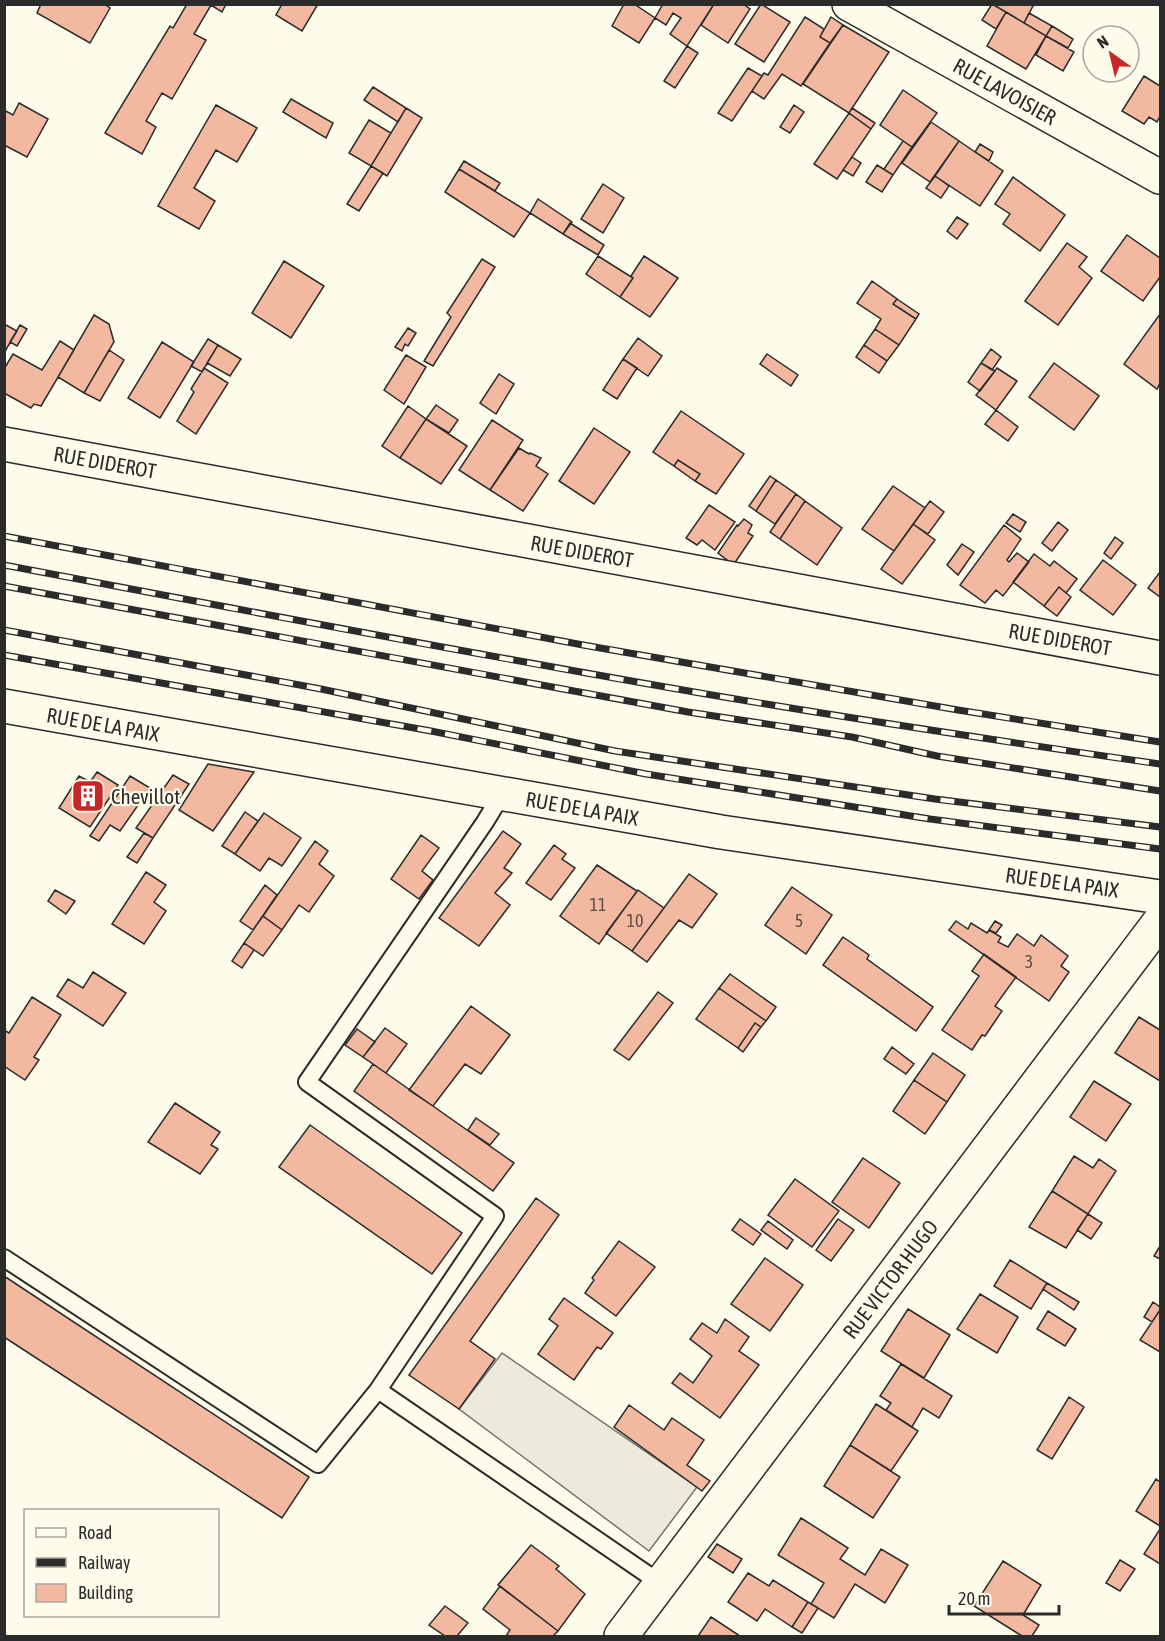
<svg xmlns="http://www.w3.org/2000/svg" width="1165" height="1641" font-family="'Asap Condensed',sans-serif">
  <rect width="100%" height="100%" fill="#fdfbea"/>
  <path fill="#eceadb" stroke="#74746e" stroke-width="1.5" d="M502 1353 697 1487 649 1551 459 1409Z"/>
  <path fill="#f2b8a0" stroke="#2b2b2b" stroke-width="1.5" d="M41 4H104L110 8 90 43 37 13Z
    M187 4H226L222 12 211 5 194 34 206 40 172 99 162 93 146 121 156 127 142 154 105 133 170 26 173 28Z
    M282 4H318L302 31 276 15Z
    M624 4H634L655 18 639 43 612 26Z
    M663 4H714L687 46 670 34 681 18 673 13 666 25 655 18Z
    M714 4H743L750 9 728 43 701 25Z
    M761 4 790 22 764 62 735 44Z
    M992 4 1006 12 996 29 982 20Z
    M992 4H1034L1024 23Z
    M1006 12 1046 36 1026 69 987 46Z
    M1029 13 1052 26 1046 36 1024 23Z
    M805 17 824 29 820 37 830 43 801 86 782 74 764 99 752 91 764 73 768 75Z
    M831 17 843 25 830 43 820 37Z
    M843 25 889 52 849 113 803 84Z
    M1052 26 1073 39 1068 48 1046 36Z
    M1046 36 1074 52 1063 71 1036 55Z
    M687 46 698 53 675 88 664 81Z
    M748 68 762 76 732 121 718 113Z
    M1144 76 1160 86V116L1157 122 1149 117 1144 124 1122 111Z
    M373 87 406 108 398 122 364 100Z
    M903 90 937 113 912 147 880 125Z
    M291 99 333 123 326 138 283 112Z
    M19 103 48 119 27 157 4 145V110L13 115Z
    M216 105 257 128 237 162 216 150 194 188 215 201 199 229 158 206Z
    M794 105 804 112 790 133 780 127Z
    M406 108 422 118 387 176 371 166Z
    M852 108 875 123 871 129 849 113Z
    M849 113 871 129 837 179 814 164Z
    M369 120 391 133 371 166 349 153Z
    M931 122 959 141 930 182 902 163Z
    M903 141 912 147 893 175 884 169Z
    M959 141 1003 171 980 206 935 176Z
    M980 144 993 152 989 161 975 152Z
    M852 157 861 163 853 176 843 170Z
    M464 161 500 183 495 191 459 169Z
    M877 165 893 175 882 192 866 182Z
    M371 166 383 173 359 211 347 204Z
    M459 169 530 213 514 237 445 192Z
    M935 176 949 186 941 198 926 188Z
    M1013 177 1065 215 1040 251 1003 224 1010 214 995 204Z
    M603 184 624 198 603 233 581 219Z
    M538 199 572 222 563 234 530 213Z
    M957 217 968 224 957 239 947 231Z
    M570 223 604 245 598 255 563 234Z
    M1127 235 1160 258V277L1143 301 1101 271Z
    M1067 243 1087 257 1079 267 1092 278 1058 325 1025 301Z
    M598 256 633 278 620 297 586 274Z
    M644 256 678 278 650 317 620 297 633 278 631 276Z
    M482 259 495 267 433 366 424 361 451 317 447 313Z
    M284 261 324 286 291 338 252 313Z
    M872 281 897 299 893 304 916 319 899 345 875 329 881 319 857 303Z
    M897 299 919 314 916 319 893 304Z
    M1160 314V383L1157 389 1124 364Z
    M94 315 109 324 114 342 84 393 58 377Z
    M4 324 17 331 4 353Z
    M20 325 27 329 17 346 10 342Z
    M408 328 416 333 408 346 405 344 402 351 395 347Z
    M875 329 899 345 887 361 864 345Z
    M638 338 662 356 648 376 623 359Z
    M208 339 218 345 202 372 191 366Z
    M60 341 74 350 41 406 34 404 31 408 4 393V369L13 354 42 370Z
    M162 342 194 362 160 418 128 398Z
    M218 345 241 359 230 376 207 363Z
    M864 345 887 361 879 373 856 357Z
    M991 349 1001 357 992 370 981 363Z
    M109 350 124 360 100 401 84 393Z
    M767 354 798 375 791 386 760 364Z
    M406 355 426 367 404 404 384 390Z
    M623 359 637 368 617 399 603 390Z
    M981 363 995 371 980 391 968 382Z
    M1054 363 1099 396 1074 430 1029 397Z
    M204 368 228 383 196 434 177 421 194 392 191 389Z
    M997 368 1017 381 996 410 976 395Z
    M499 374 514 384 496 414 480 403Z
    M436 405 458 420 449 433 426 419Z
    M408 406 426 419 400 458 382 446Z
    M996 410 1018 427 1008 441 985 424Z
    M681 411 744 454 716 494 695 481 700 474 678 460 674 466 653 452Z
    M426 419 467 446 441 484 400 458Z
    M492 420 523 440 490 490 459 470Z
    M594 428 630 452 594 504 559 481Z
    M519 448 529 454 530 453 541 458 536 466 548 474 523 511 490 490Z
    M678 460 700 474 695 481 674 466Z
    M770 476 776 480 756 511 749 506Z
    M776 480 796 494 775 524 756 511Z
    M893 486 925 508 894 551 862 529Z
    M796 494 805 501 780 539 770 532Z
    M805 501 842 528 817 565 780 539Z
    M930 501 944 512 928 534 913 524Z
    M709 505 735 522 715 550 702 540 697 545 686 538Z
    M1013 514 1026 522 1020 532 1006 523Z
    M744 519 752 525 748 533 753 536 734 564 731 563 718 553 737 525 738 526Z
    M1058 522 1068 530 1052 551 1042 543Z
    M913 524 935 540 902 584 881 569Z
    M1004 525 1021 539 1007 560 1009 562 1017 553 1029 562 1003 596 996 590 985 603 960 585Z
    M1115 537 1123 543 1111 559 1104 553Z
    M962 544 974 552 958 575 947 565Z
    M1034 554 1050 566 1054 561 1077 579 1066 593 1059 587 1044 606 1013 582Z
    M1103 560 1136 585 1113 615 1080 590Z
    M1160 572V597L1148 588Z
    M1059 587 1071 597 1057 616 1044 606Z
    M208 764 254 772 213 831 179 810Z
    M97 772 118 785 90 827 59 808 79 776 90 782Z
    M173 775 189 784 153 838 136 828Z
    M130 776 150 788 120 831 110 825 99 841 90 836Z
    M245 812 258 821 235 854 222 846Z
    M264 813 301 838 282 866 269 858 260 871 235 854Z
    M503 831 521 844 504 868 512 873 495 893 510 905 479 946 439 918Z
    M144 833 153 838 137 863 127 857Z
    M421 835 439 848 422 871 433 880 419 899 391 879Z
    M315 841 328 851 319 864 334 876 309 912 299 905 282 930 263 916Z
    M554 845 566 854 562 859 575 868 551 900 526 883Z
    M597 865 637 891 599 944 560 916Z
    M146 872 166 885 154 902 166 911 144 944 112 924Z
    M689 874 717 894 692 928 679 920 647 962 632 951Z
    M265 885 277 895 253 930 240 921Z
    M792 887 832 915 806 954 765 925Z
    M55 890 75 901 66 914 48 901Z
    M638 890 664 908 632 951 606 933Z
    M263 916 282 930 263 956 244 943Z
    M956 921 968 929 971 923 987 933 989 930 1001 937 998 942 1008 947 1017 934 1034 946 1041 935 1068 956 1061 966 1069 972 1049 1001 949 930Z
    M995 921 1002 925 996 933 989 930Z
    M843 937 869 955 867 959 933 1007 916 1031 823 965Z
    M244 943 254 950 242 968 232 961Z
    M984 954 1016 977 995 1006 1002 1011 985 1036 982 1035 972 1050 942 1030 979 976 972 971Z
    M93 972 126 993 103 1026 57 996 68 979 83 988Z
    M730 974 776 1007 766 1021 719 988Z
    M719 988 766 1021 761 1027 755 1023 738 1048 696 1019Z
    M658 992 673 1003 629 1060 614 1050Z
    M32 997 61 1015 34 1057 39 1060 25 1080 4 1066V1030L9 1033Z
    M471 1006 510 1035 481 1074 465 1064 433 1106 409 1090Z
    M1139 1017 1160 1030V1081L1115 1053Z
    M755 1023 761 1027 743 1052 738 1048Z
    M385 1028 407 1044 386 1073 363 1057Z
    M357 1029 375 1042 363 1057 345 1045Z
    M892 1047 914 1064 906 1074 884 1059Z
    M933 1053 965 1075 947 1102 914 1080Z
    M373 1064 514 1163 493 1191 354 1091Z
    M914 1080 947 1102 925 1134 893 1111Z
    M1094 1081 1131 1104 1106 1141 1070 1117Z
    M175 1103 220 1132 211 1145 218 1149 200 1174 148 1142Z
    M476 1118 499 1134 490 1145 468 1130Z
    M310 1125 462 1233 432 1274 279 1167Z
    M1074 1156 1093 1168 1099 1159 1116 1171 1088 1214 1052 1191Z
    M863 1158 900 1183 869 1228 832 1202Z
    M795 1179 839 1211 812 1247 768 1215Z
    M1052 1191 1088 1214 1066 1248 1029 1227Z
    M536 1198 559 1215 470 1341 495 1359 459 1409 409 1375Z
    M1088 1214 1102 1223 1091 1239 1077 1230Z
    M740 1219 761 1234 753 1245 732 1230Z
    M838 1219 854 1230 831 1261 816 1250Z
    M768 1221 793 1240 787 1249 761 1230Z
    M619 1241 655 1267 616 1316 585 1293 594 1280 592 1278Z
    M1160 1246V1259L1154 1256Z
    M765 1258 803 1285 770 1331 731 1304Z
    M1010 1260 1047 1283 1031 1309 994 1286Z
    M4 1276 309 1477 282 1518 4 1337Z
    M1047 1283 1079 1302 1074 1310 1043 1289Z
    M980 1294 1018 1317 997 1353 957 1329Z
    M564 1298 613 1333 601 1349 597 1347 574 1380 538 1354 558 1326 549 1319Z
    M1153 1302 1160 1307V1310L1152 1322 1144 1317Z
    M908 1309 950 1335 924 1378 881 1351Z
    M1160 1310V1352L1140 1340Z
    M1048 1311 1076 1329 1065 1346 1037 1329Z
    M725 1319 749 1337 739 1351 759 1365 720 1418 672 1383 680 1373 693 1383 712 1356 690 1339 702 1323 717 1333Z
    M901 1364 952 1396 939 1418 923 1408 912 1427 886 1410 891 1403 880 1396Z
    M1069 1397 1084 1407 1052 1459 1037 1450Z
    M876 1404 918 1431 891 1471 850 1445Z
    M629 1405 664 1430 672 1418 704 1440 687 1465 710 1481 702 1491 614 1427Z
    M850 1445 900 1477 873 1518 824 1486Z
    M1156 1479 1160 1482V1526L1136 1511Z
    M801 1518 848 1548 840 1559 865 1575 881 1549 908 1565 885 1603 855 1584 834 1618 811 1604 824 1583 778 1555Z
    M1160 1529V1564L1144 1554Z
    M717 1544 742 1559 733 1573 708 1557Z
    M531 1545 559 1566 556 1569 585 1594 558 1631 498 1585Z
    M1120 1560 1135 1569 1120 1591 1106 1583Z
    M1003 1561 1041 1585 1023 1615 1039 1625 1032 1636H1022L974 1606Z
    M748 1573 769 1586 773 1580 808 1602 792 1627 765 1609 757 1621 728 1602Z
    M500 1586 558 1631 553 1636H506L510 1630 483 1609Z
    M808 1602 818 1608 802 1633 792 1627Z
    M445 1606 468 1623 457 1636H445L429 1625Z
    M711 1617 740 1636H698Z"/>
  <g fill="none" stroke-linecap="round" stroke-linejoin="round">
    <defs>
      <path id="lane" d="M4 1258 318 1464 378 1390 495 1216 307 1082 485 822 502 794
        M378 1390 660 1583"/>
      <path id="street" d="M849 4 1160 177
        M4 444 1160 658
        M4 706 721 832 1160 897
        M621 1636 1160 921"/>
    </defs>
    <use href="#lane" stroke="#2b2b2b" stroke-width="20"/>
    <use href="#street" stroke="#2b2b2b" stroke-width="36"/>
    <use href="#lane" stroke="#fdfbea" stroke-width="16"/>
    <use href="#street" stroke="#fdfbea" stroke-width="33"/>
    <defs>
      <path id="rail" d="M4 536 583 645 958 710 1160 742
        M4 565C236 609 468 653 700 693 853 719 1007 742 1160 764
        M4 586 688 712 852 737 937 756 1160 791
        M4 630 321 689 615 751 935 799 1160 827
        M4 655 431 731 646 774 930 819 1160 849"/>
    </defs>
    <use href="#rail" stroke="#2b2b2b" stroke-width="7"/>
    <use href="#rail" stroke="#fdfbea" stroke-width="4.5" stroke-dasharray="14" stroke-linecap="butt"/>
  </g>
  <defs>
    <symbol id="building-square" viewBox="-11 -11 22 22"><rect x="-9" y="-9" width="18" height="18" rx="4" fill="#c62828" stroke="#fdfbea"/><path d="M-4-6H4V6H1V3H-1V6H-4ZM-2.5-4.3h1.7v1.8h-1.7ZM.8-4.3h1.7v1.8H.8ZM-2.5-1h1.7V.8h-1.7ZM.8-1h1.7V.8H.8Z" fill="#fff"/></symbol>
  </defs>
  <g fill-rule="evenodd">
    <use href="#building-square" x="69" y="777" width="38" height="38"/>
  </g>
  <g text-anchor="middle" dominant-baseline="central" stroke-width="4.5" stroke-linejoin="round" paint-order="stroke">
    <g font-size="18" fill="#5d4e48">
      <text x="598" y="904">11</text>
      <text x="635" y="920">10</text>
      <text x="799" y="920">5</text>
      <text x="1029" y="961">3</text>
    </g>
    <g font-size="21" fill="#2b2b2b" stroke="#fdfbea">
      <text transform="translate(1005 91) rotate(29)">RUE LAVOISIER</text>
      <text transform="translate(105 462) rotate(10)">RUE DIDEROT</text>
      <text transform="translate(582 551) rotate(10)">RUE DIDEROT</text>
      <text transform="translate(1060 639) rotate(10)">RUE DIDEROT</text>
      <text transform="translate(103 724) rotate(10)">RUE DE LA PAIX</text>
      <text transform="translate(582 808) rotate(10)">RUE DE LA PAIX</text>
      <text transform="translate(1062 882) rotate(8)">RUE DE LA PAIX</text>
      <text transform="translate(890 1279) rotate(-53)">RUE VICTOR HUGO</text>
    </g>
    <g font-size="21" fill="#2b2b2b" stroke="#fdfbea" text-anchor="start">
      <text x="111" y="796">Chevillot</text>
    </g>
  </g>
  <rect width="1165" height="1641" fill="none" stroke="#2b2b2b" stroke-width="12"/>
  <rect x="24" y="1509" width="195" height="108" fill="#fdfbea" stroke="#a9a89e" stroke-width="1.5"/>
  <rect x="36" y="1528" width="30" height="9" fill="#fdfbea" stroke="#a9a89e" stroke-width="1.5"/>
  <text x="78" y="1539" font-size="18" fill="#2b2b2b">Road</text>
  <rect x="36" y="1558" width="30" height="9" fill="#2b2b2b" stroke="#a9a89e" stroke-width="1.5"/>
  <text x="78" y="1569" font-size="18" fill="#2b2b2b">Railway</text>
  <rect x="36" y="1584" width="30" height="18" fill="#f2b8a0" stroke="#a9a89e" stroke-width="1.5"/>
  <text x="78" y="1599" font-size="18" fill="#2b2b2b">Building</text>
  <g transform="translate(1111 54) rotate(326)"><circle r="28" fill="#fdfbea" stroke="#a9a89e" stroke-width="1.5"/>
  <path d="M0-4.5L10 22L0 15L-10 22Z" fill="#c62828"/>
  <text y="-9" font-size="16" font-weight="bold" text-anchor="middle" fill="#2b2b2b">N</text>
  </g>
  <path d="M949 1605v9h110v-9" fill="none" stroke="#2b2b2b" stroke-width="3"/>
  <text x="958" y="1605" font-size="18" fill="#2b2b2b" stroke="#fdfbea" stroke-width="4.5" paint-order="stroke">20 m</text>
</svg>
